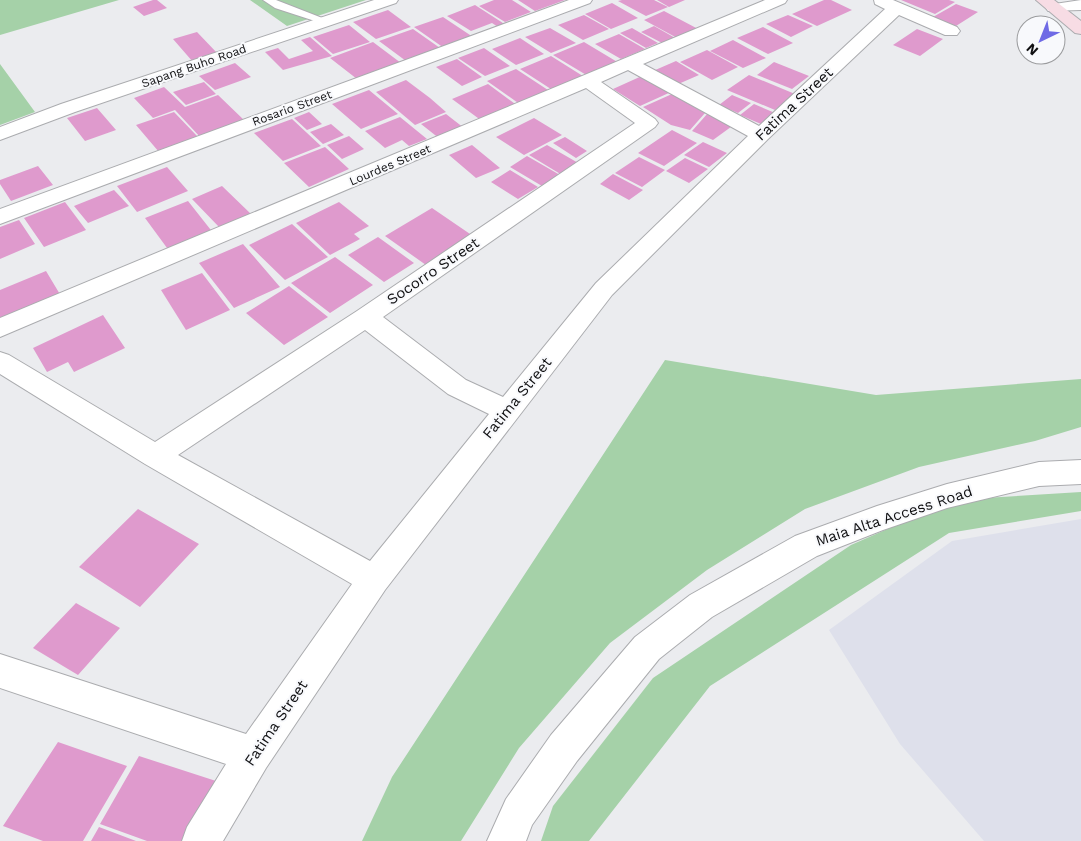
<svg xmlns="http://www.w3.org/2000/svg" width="1081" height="841" font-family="'Work Sans',sans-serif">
  <rect width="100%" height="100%" fill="#ebecef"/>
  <path fill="#dee0eb" d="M1081 519V841H984L900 744 829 630 952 541Z"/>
  <path fill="#a5d1a8" d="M0 0H119L0 35Z
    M250 0H366L287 26Z
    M0 64 35 112 0 125Z
    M665 360 876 395 1081 379V427L1035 441 919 467 805 509 707 570 610 643 519 748 461 841H362L392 777Z
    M1081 492V511L949 533 710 686 589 841H541L553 806 653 678 851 545 908 520 968 499Z"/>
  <path fill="#df9acd" d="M153 0H157L167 8 144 16 133 7Z
    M494 0H512L531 12 505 22 479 6Z
    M518 0H565L535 11Z
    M622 0H654L668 7 646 16 618 1Z
    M657 0H685L669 7Z
    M824 0H831L852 10 817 26 792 14Z
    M901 0H949L955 2 935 14Z
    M612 3 638 18 611 29 585 14Z
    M956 4 978 12 956 26 933 17Z
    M475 5 506 25 498 27 492 23 471 31 447 16Z
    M388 10 411 27 376 39 353 22Z
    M664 11 700 30 679 39 644 20Z
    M584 15 609 29 583 40 558 25Z
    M788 15 813 26 791 37 766 24Z
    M443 17 473 37 444 48 414 27Z
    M349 25 370 42 333 54 313 37Z
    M654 26 677 39 664 44 641 32Z
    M763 27 793 43 768 54 737 38Z
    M550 28 576 43 551 53 525 37Z
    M632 28 658 43 646 48 620 33Z
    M413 29 440 48 406 61 379 41Z
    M917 29 943 39 920 56 893 45Z
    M197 32 218 54 193 62 173 39Z
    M619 34 645 49 621 59 595 44Z
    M310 37 332 56 283 70 265 52 278 48 289 59 313 51 301 40Z
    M520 38 544 54 516 65 492 49Z
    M733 40 766 58 743 68 710 51Z
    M373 42 401 63 357 79 330 58Z
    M584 42 619 63 588 76 553 55Z
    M484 48 510 66 485 76 458 58Z
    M707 50 738 67 712 80 680 62Z
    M551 56 586 78 554 91 520 69Z
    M457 59 482 77 462 86 436 67Z
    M676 61 699 75 676 85 653 71Z
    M774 62 809 76 792 89 757 75Z
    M235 63 251 77 215 90 199 76Z
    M516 69 551 92 521 105 487 81Z
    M644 75 671 92 640 106 613 89Z
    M749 75 795 94 775 110 727 90Z
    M406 80 430 98 446 112 415 125 376 92Z
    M204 82 216 94 186 105 173 92Z
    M488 84 518 106 482 121 452 99Z
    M164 87 185 107 218 95 245 121 201 138 175 110 153 118 134 98Z
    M369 90 398 114 361 129 332 104Z
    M672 94 705 113 690 130 671 125 643 107Z
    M732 95 751 103 738 113 719 105Z
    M754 104 775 113 761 124 740 115Z
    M97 108 116 130 85 141 67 118Z
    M174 112 198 137 159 152 136 125Z
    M309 112 322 124 307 130 294 118Z
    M708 113 735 124 713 140 692 131Z
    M446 114 464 128 440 139 421 124Z
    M400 117 427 139 409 146 402 140 385 148 365 131Z
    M534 118 562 135 524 155 496 137Z
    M292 119 321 146 283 161 254 133Z
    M331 124 344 135 323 144 310 132Z
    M672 130 697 143 664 166 638 153Z
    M349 136 364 149 342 159 327 145Z
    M565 137 587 151 576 158 553 143Z
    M703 142 727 153 709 167 684 155Z
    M472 145 500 168 476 178 449 155Z
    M547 145 580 164 562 175 529 155Z
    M325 147 349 169 309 187 284 163Z
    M527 156 560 175 542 186 510 167Z
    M639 157 665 170 642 187 615 173Z
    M685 158 708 169 689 183 666 171Z
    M38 166 53 185 11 201 0 184V180Z
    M167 167 188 191 137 212 117 186Z
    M510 170 538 187 518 199 491 182Z
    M613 174 643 190 629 200 600 184Z
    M222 186 251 214 220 228 192 199Z
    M114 190 129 206 88 223 74 206Z
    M188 201 214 234 170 252 145 218Z
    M65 202 86 230 44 247 24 218Z
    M339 202 369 226 354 234 360 239 330 255 296 223Z
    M432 208 473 236 426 265 385 236Z
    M19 220 35 244 0 259V227Z
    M292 224 328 257 285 280 249 245Z
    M378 237 414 263 384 282 348 255Z
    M243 244 280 287 234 308 199 263Z
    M335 257 373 285 330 313 291 283Z
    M46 271 61 296 0 322V290Z
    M202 273 230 310 186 330 161 290Z
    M289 286 328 317 284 345 246 313Z
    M103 315 125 348 74 372 68 362 47 372 33 348Z
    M138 509 199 544 140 607 79 567Z
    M76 603 120 628 78 675 33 648Z
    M58 742 127 766 83 841H43L3 826Z
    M139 756 216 781 185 841H147L100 824Z
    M99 827 136 841H91Z"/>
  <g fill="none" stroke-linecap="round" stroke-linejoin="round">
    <defs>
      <path id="service" d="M263 0H276L330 21 325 24 321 23 275 8Z"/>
      <path id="minor" d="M569 0H592L590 3 0 224V209Z
        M765 0H787L785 3 643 64 759 126 885 9 875 4 874 0H893L957 27 960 31 957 35H945L899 15 768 139 612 295 385 590 266 768 223 841H182L187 827 226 764 0 688V654L246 734 352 584 145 464 0 374V352L9 355 155 442 357 311 635 123 586 88 0 337V318ZM628 70 748 136 596 283 503 397 466 380 383 317 655 127 658 123 655 119 601 82ZM365 330 448 394 489 414 370 561 178 455Z
        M1081 0V10L1048 11 1046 8 1048 5Z"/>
      <path id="tertiary" d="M374 0H398L396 3 75 112 0 140V127L61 104Z
        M1081 460V484L1039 486 947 508 883 530 817 556 712 617 659 659 577 761 532 825 526 841H487L506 799 551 735 635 637 690 595 795 536 877 506 947 484 1039 462Z"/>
      <path id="secondary" d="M1036 0H1054L1081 21V34L1075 33Z"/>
    </defs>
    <use href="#service" stroke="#abacaf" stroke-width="2"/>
    <use href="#minor" stroke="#abacaf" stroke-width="2"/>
    <use href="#tertiary" stroke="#abacaf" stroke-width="2"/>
    <use href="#secondary" stroke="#abacaf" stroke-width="2"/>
    <use href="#service" fill="#fff" fill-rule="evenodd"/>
    <use href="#minor" fill="#fff" fill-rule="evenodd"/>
    <use href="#tertiary" fill="#fff" fill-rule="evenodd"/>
    <use href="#secondary" fill="#f7dce4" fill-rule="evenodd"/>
  </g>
  <g text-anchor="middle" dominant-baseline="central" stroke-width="4" stroke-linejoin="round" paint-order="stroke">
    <g font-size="12" fill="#101012" stroke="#f8f9fc">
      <text transform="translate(194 66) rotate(-19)">Sapang Buho Road</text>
      <text transform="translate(292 108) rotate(-20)">Rosario Street</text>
      <text transform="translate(390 165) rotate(-23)">Lourdes Street</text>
    </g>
    <g font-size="15" fill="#101012" stroke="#f8f9fc">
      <text transform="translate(794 104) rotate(-43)">Fatima Street</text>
      <text transform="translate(433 271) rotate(-34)">Socorro Street</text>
      <text transform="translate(517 398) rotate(-51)">Fatima Street</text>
      <text transform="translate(894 516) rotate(-18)">Maia Alta Access Road</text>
      <text transform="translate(276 723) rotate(-56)">Fatima Street</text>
    </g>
  </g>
  <g transform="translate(1041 40) rotate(223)"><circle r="24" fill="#f8f9fc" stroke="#9b9c9e"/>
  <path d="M0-4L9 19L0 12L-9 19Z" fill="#6f6ae5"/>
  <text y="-8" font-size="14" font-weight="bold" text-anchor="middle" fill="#101012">N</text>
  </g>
</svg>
